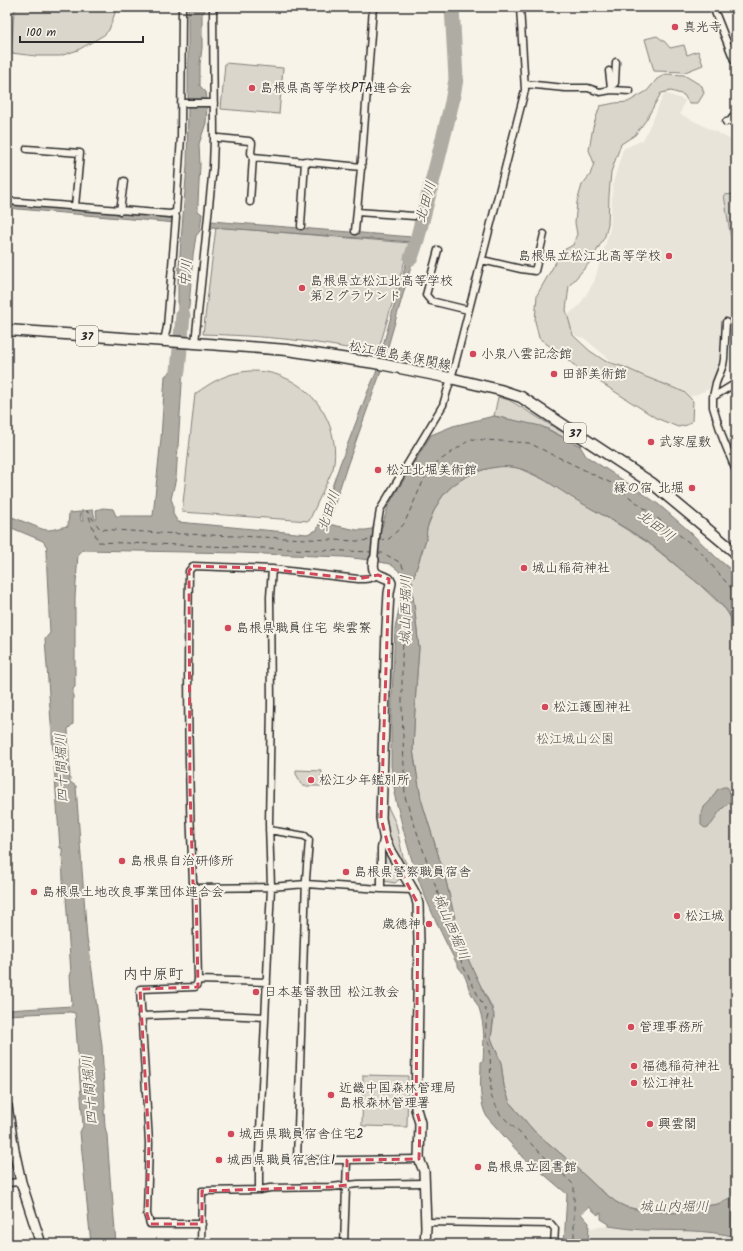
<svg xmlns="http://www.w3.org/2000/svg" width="743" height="1251" font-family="Kalam,'Klee One',sans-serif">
  <rect width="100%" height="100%" fill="#f7f3e8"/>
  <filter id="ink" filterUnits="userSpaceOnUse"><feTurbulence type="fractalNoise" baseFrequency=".025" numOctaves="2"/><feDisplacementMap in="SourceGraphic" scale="8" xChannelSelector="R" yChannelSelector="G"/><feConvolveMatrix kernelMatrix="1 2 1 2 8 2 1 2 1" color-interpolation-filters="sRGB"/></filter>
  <g filter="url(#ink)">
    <path fill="#e8e4da" d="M664 93 685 100 680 114 736 142V317L722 323 718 369 709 389 667 407 584 338 576 336 571 330 565 317 579 306 594 282 610 229 613 183 623 149 643 140 655 115Z
      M609 1226 642 1230H675L724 1233 736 1237V1244H588L589 1228Z"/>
    <path fill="#dad6cc" stroke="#82807c" d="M20 7H117L109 30 104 35 78 50 60 56H36L11 53 14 11Z
      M657 36 665 42 670 48 684 45 687 55 698 51 703 65 685 72 654 71 645 39Z
      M225 63 283 68 279 114 221 109Z
      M666 74 684 75 702 86 704 93 698 103H689L684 95 671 91 661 93 646 120 635 135 621 144 611 172 609 196 608 224 605 236 591 261 569 286 566 310 573 335 578 340 590 351 605 361 624 367 646 377 684 392 693 401 692 421 687 425 678 427 656 418 578 368 539 338 535 321 537 295 562 251 573 245 577 234 575 223 577 202 582 185 590 175 594 163 589 150 593 127 600 106 615 103 628 102 647 91 657 79Z
      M736 194V270L724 195Z
      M216 227 410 243 377 355C320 340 261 336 203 334Z
      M249 371C261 371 272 372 283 377 319 391 341 431 333 469L309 521 182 512 195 394C213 381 227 373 249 371Z
      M498 397 509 400 582 444 580 446 546 428 494 416Z
      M503 466 518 468 545 480 647 542 699 584 726 610 733 622 736 634V1195L718 1204 706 1206 699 1204 677 1205V1212L676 1213 640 1210 626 1207 616 1202 598 1188 566 1158 534 1131 510 1103 504 1086 501 1063 491 1038 494 1018 492 1007 477 979 468 959 454 915 445 877 421 799 413 750 416 688 419 648 414 604 411 586 412 582 411 581 412 576H414L427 536C425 530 429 524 431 518 443 485 469 470 503 466Z
      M296 770 322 771 321 786H303L296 774Z
      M385 805 388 807 396 824 403 857 410 871 408 872 390 843 385 815Z
      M384 848 402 877 395 883 384 881Z
      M363 1075 408 1076 407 1127 362 1126Z"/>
    <path fill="#afaca4" stroke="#7a7874" d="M188 7H205V11L202 14V48L200 64V86L206 92 207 99H188Z
      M188 106H207L206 123 199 144 200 165 198 202V211L202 214 200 231 196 236 193 255 189 307 186 318 185 335H176L178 314V279L187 165Z
      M7 204 176 218V223L7 208Z
      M211 221 412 237 419 239 380 374 347 466 328 524 357 530H366L382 527 388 506 431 435 453 426 494 416 541 426 580 446 586 456 635 488 658 504 688 530 717 558 736 574V634C734 627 733 620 729 614 720 601 702 586 689 576 675 565 662 552 647 542 623 525 596 512 571 497 555 487 531 469 512 467 488 464 456 477 442 497 437 504 424 528 427 536L414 576H412L411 581 413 582 411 586 414 604 419 648 416 688 413 750 421 799 445 877 454 915 468 959 494 1014 491 1038 501 1063 504 1086 510 1103 534 1131 566 1158 598 1188 616 1202 626 1207 640 1210 675 1213 677 1212V1205L699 1204 706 1206 718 1204 736 1195V1237C706 1229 674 1231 643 1230 632 1229 621 1228 609 1226V1224L601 1219V1213H599L598 1215 589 1207 581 1214 589 1223 588 1244H564L567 1194 540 1171 541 1169 531 1160 527 1162 520 1153V1154L487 1117C478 1101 481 1079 481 1062L483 1061C484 1044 485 1025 479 1008 476 1002 472 995 469 989 467 982 465 974 460 969L459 968C447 945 435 921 425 896 411 864 403 828 394 793H395L391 766V720L395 628 405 580 398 570 390 564 370 560 344 557 239 553 83 550 78 554 75 598V687L73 689V724L68 729 70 782 76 786 87 939 89 948 102 1046 105 1108 104 1110 105 1127 107 1135 111 1191 112 1192 116 1244H91L80 1132 83 1126 75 1013 70 1012 7 1015V1010L72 1006 70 975 71 974 66 897 65 893 62 889V883L63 882 62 848H60L45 639 50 633 46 552 47 547 43 541 7 526V515L42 529C51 532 59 527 68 526L69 513 80 512 81 521H83L81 511 93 510 95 519H97L96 510 103 508 113 509 116 516H153L161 438 165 376 172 370 174 351 184 352 176 478 171 499 173 504V514L178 522 307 534 317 530 340 464 368 391 376 373 380 356 412 242 211 227Z
      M723 787H727C730 791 732 796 730 802 728 805 723 807 721 810 715 816 713 827 705 828L701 825V816L704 807 710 801 717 790Z"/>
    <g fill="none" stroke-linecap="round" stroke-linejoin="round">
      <path stroke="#afaca4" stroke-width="15" d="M411 258 417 240 438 159 452 102 456 79 452 7
        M178 371 183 315"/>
      <path stroke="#53524f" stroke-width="1" stroke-dasharray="5 4" stroke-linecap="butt" d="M379 540 389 539 404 524 429 468 471 439 529 443 611 483 699 550 736 594
        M373 552 98 542 87 511 100 529 160 533 358 541 373 540
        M378 553H383L401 563 408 579 402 656V707L405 797 462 964 488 1015 486 1023V1036L490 1047 491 1096 500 1114 574 1185V1244"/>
      <defs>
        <path id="street" d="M713 7 734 60 736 62
          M609 71 611 88
          M525 84 565 88H588L600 92 611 90 630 91
          M611 86 615 83 616 62
          M181 103H214
          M726 122 730 121 736 113
          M219 138 249 141 252 143 251 153 253 157 362 167
          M27 149 80 153 75 206
          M7 201 170 214 176 212 181 137 182 7
          M250 202 253 157
          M120 211 124 181
          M357 212 414 216
          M301 226 305 161
          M355 231 362 158 373 7
          M438 250 426 295 431 301 468 310
          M482 260 521 269 535 271 544 234
          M726 322 724 359 723 365 716 383 713 397V407L723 439 736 471
          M164 341 167 327 176 217 175 213
          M195 343 213 167 214 138 213 7
          M713 397 736 383
          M374 560 377 528 380 510 443 405 454 368 525 90 520 7
          M269 830 305 836 309 840 306 879 297 1160H347L344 1244
          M196 888 271 887 306 884 381 889 413 890
          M381 889V848L384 836
          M198 980 267 982
          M141 1016 199 1014 265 1017
          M347 1160 419 1159
          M7 1183 21 1182
          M259 1190V1153L271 887 269 824 271 703 270 597 272 569
          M425 1222 551 1224 555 1229 554 1244
          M202 1224H150L147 1214 149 1143 140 989 195 987 197 984 198 980 196 888 193 883C188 779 187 675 189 571L193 566 272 569 358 579C366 579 371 579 378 575
          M201 1244 202 1191 259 1190 270 1188 331 1187 358 1184 424 1183"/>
        <path id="secondary" d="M374 560C371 574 378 575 389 579L391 583 389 593 387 627 381 818 384 836 389 849 413 890 416 896 418 904 419 944 416 1109 420 1123 419 1159 424 1171 426 1227 425 1244
          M7 1106 14 1150 21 1182 41 1244"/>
        <path id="primary" d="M7 330 195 343 287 350 375 363 450 378 500 390 521 397 653 484 736 553"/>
      </defs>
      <use href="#street" stroke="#2b2b2b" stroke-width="9"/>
      <use href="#secondary" stroke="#2b2b2b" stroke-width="12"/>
      <use href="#primary" stroke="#2b2b2b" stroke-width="13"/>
      <use href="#street" stroke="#f7f3e8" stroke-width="6"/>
      <use href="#secondary" stroke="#f7f3e8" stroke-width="9"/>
      <use href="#primary" stroke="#f7f3e8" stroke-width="10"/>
    </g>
  </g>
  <path fill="none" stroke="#d1495b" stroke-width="3" stroke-dasharray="8 5" stroke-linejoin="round" d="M193 566 259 568 358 579 378 575 389 579 381 818 389 849 418 904 416 1109 420 1123 419 1159 347 1160V1185L331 1187 202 1191V1224H150L147 1214 149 1143 140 989 198 987 196 888 193 883 190 789 189 571Z"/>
  <g fill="#d1495b" stroke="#f7f3e8" stroke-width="1.5">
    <circle cx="675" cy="27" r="4"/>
    <circle cx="252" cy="88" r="4"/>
    <circle cx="669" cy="256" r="4"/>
    <circle cx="302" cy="288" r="4"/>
    <circle cx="473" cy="354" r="4"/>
    <circle cx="554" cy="374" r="4"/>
    <circle cx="651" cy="442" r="4"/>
    <circle cx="378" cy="470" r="4"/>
    <circle cx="692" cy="488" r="4"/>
    <circle cx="524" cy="568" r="4"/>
    <circle cx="228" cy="628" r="4"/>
    <circle cx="545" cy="707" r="4"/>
    <circle cx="311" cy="780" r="4"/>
    <circle cx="122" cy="861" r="4"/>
    <circle cx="346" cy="872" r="4"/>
    <circle cx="34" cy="892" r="4"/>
    <circle cx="677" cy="916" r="4"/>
    <circle cx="429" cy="924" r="4"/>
    <circle cx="256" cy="992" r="4"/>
    <circle cx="631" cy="1027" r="4"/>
    <circle cx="634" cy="1066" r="4"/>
    <circle cx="634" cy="1083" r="4"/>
    <circle cx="331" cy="1095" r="4"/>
    <circle cx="650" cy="1124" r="4"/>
    <circle cx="231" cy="1134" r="4"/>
    <circle cx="219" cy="1160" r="4"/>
    <circle cx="478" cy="1167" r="4"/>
  </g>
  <g text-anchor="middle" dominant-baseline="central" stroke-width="4" stroke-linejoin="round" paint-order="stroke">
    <g fill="#f7f3e8" stroke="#686764" stroke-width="1">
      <rect x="76" y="326" width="22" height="20" rx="3"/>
      <rect x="564" y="423" width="22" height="20" rx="3"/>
    </g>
    <g font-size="12" font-weight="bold" fill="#2b2b2b">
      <text x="87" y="336">37</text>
      <text x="575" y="433">37</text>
    </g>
    <g font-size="13" fill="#2b2b2b" stroke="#f7f3e8" text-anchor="start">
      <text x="683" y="27">真光寺</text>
      <text x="260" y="88">島根県高等学校PTA連合会</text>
      <text x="661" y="256" text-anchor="end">島根県立松江北高等学校</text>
      <text x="310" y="281">島根県立松江北高等学校<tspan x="310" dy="15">第２グラウンド</tspan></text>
      <text x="481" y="354">小泉八雲記念館</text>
      <text x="562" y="374">田部美術館</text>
      <text x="659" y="442">武家屋敷</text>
      <text x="386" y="470">松江北堀美術館</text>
      <text x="684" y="488" text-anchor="end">縁の宿 北堀</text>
      <text x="532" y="568">城山稲荷神社</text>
      <text x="236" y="628">島根県職員住宅 柴雲寮</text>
      <text x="553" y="707">松江護國神社</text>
      <text x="319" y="780">松江少年鑑別所</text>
      <text x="130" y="861">島根県自治研修所</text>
      <text x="354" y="872">島根県警察職員宿舎</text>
      <text x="42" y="892">島根県土地改良事業団体連合会</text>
      <text x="685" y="916">松江城</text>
      <text x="421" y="924" text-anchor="end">歳徳神</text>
      <text x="264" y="992">日本基督教団 松江教会</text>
      <text x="639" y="1027">管理事務所</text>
      <text x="642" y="1066">福徳稲荷神社</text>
      <text x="642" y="1083">松江神社</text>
      <text x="339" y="1088">近畿中国森林管理局<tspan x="339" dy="15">島根森林管理署</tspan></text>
      <text x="658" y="1124">興雲閣</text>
      <text x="239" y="1134">城西県職員宿舎住宅2</text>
      <text x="227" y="1160">城西県職員宿舎住1</text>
      <text x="486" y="1167">島根県立図書館</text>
    </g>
    <g font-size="13" fill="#2b2b2b" stroke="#f7f3e8">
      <text transform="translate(400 356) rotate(11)">松江鹿島美保関線</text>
    </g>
    <g font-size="13" fill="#575653" stroke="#f7f3e8">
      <text x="575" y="739">松江城山公園</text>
    </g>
    <g font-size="14" font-style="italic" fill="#53524f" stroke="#f7f3e8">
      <text transform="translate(426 202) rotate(-74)">北田川</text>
      <text transform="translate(186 273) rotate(-84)">中川</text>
      <text transform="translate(329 511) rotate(-72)">北田川</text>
      <text transform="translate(656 526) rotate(37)">北田川</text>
      <text transform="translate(406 610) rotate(-89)">城山西堀川</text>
      <text transform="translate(62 768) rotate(-92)">四十間堀川</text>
      <text transform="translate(451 927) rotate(67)">城山西堀川</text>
      <text transform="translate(90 1090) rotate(-94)">四十間堀川</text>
      <text x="674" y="1207">城山内堀川</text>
    </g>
    <g font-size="15" fill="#2b2b2b" stroke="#f7f3e8">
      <text x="153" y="975">内中原町</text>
    </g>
  </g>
  <rect width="743" height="1251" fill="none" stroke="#f7f3e8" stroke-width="24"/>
  <rect x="12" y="12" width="719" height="1227" fill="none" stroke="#2b2b2b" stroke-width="1.5" filter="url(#ink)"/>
  <path d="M20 36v6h123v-6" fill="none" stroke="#2b2b2b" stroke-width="2"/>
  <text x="26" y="36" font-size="12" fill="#2b2b2b" stroke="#f7f3e8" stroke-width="3" paint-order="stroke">100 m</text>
</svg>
